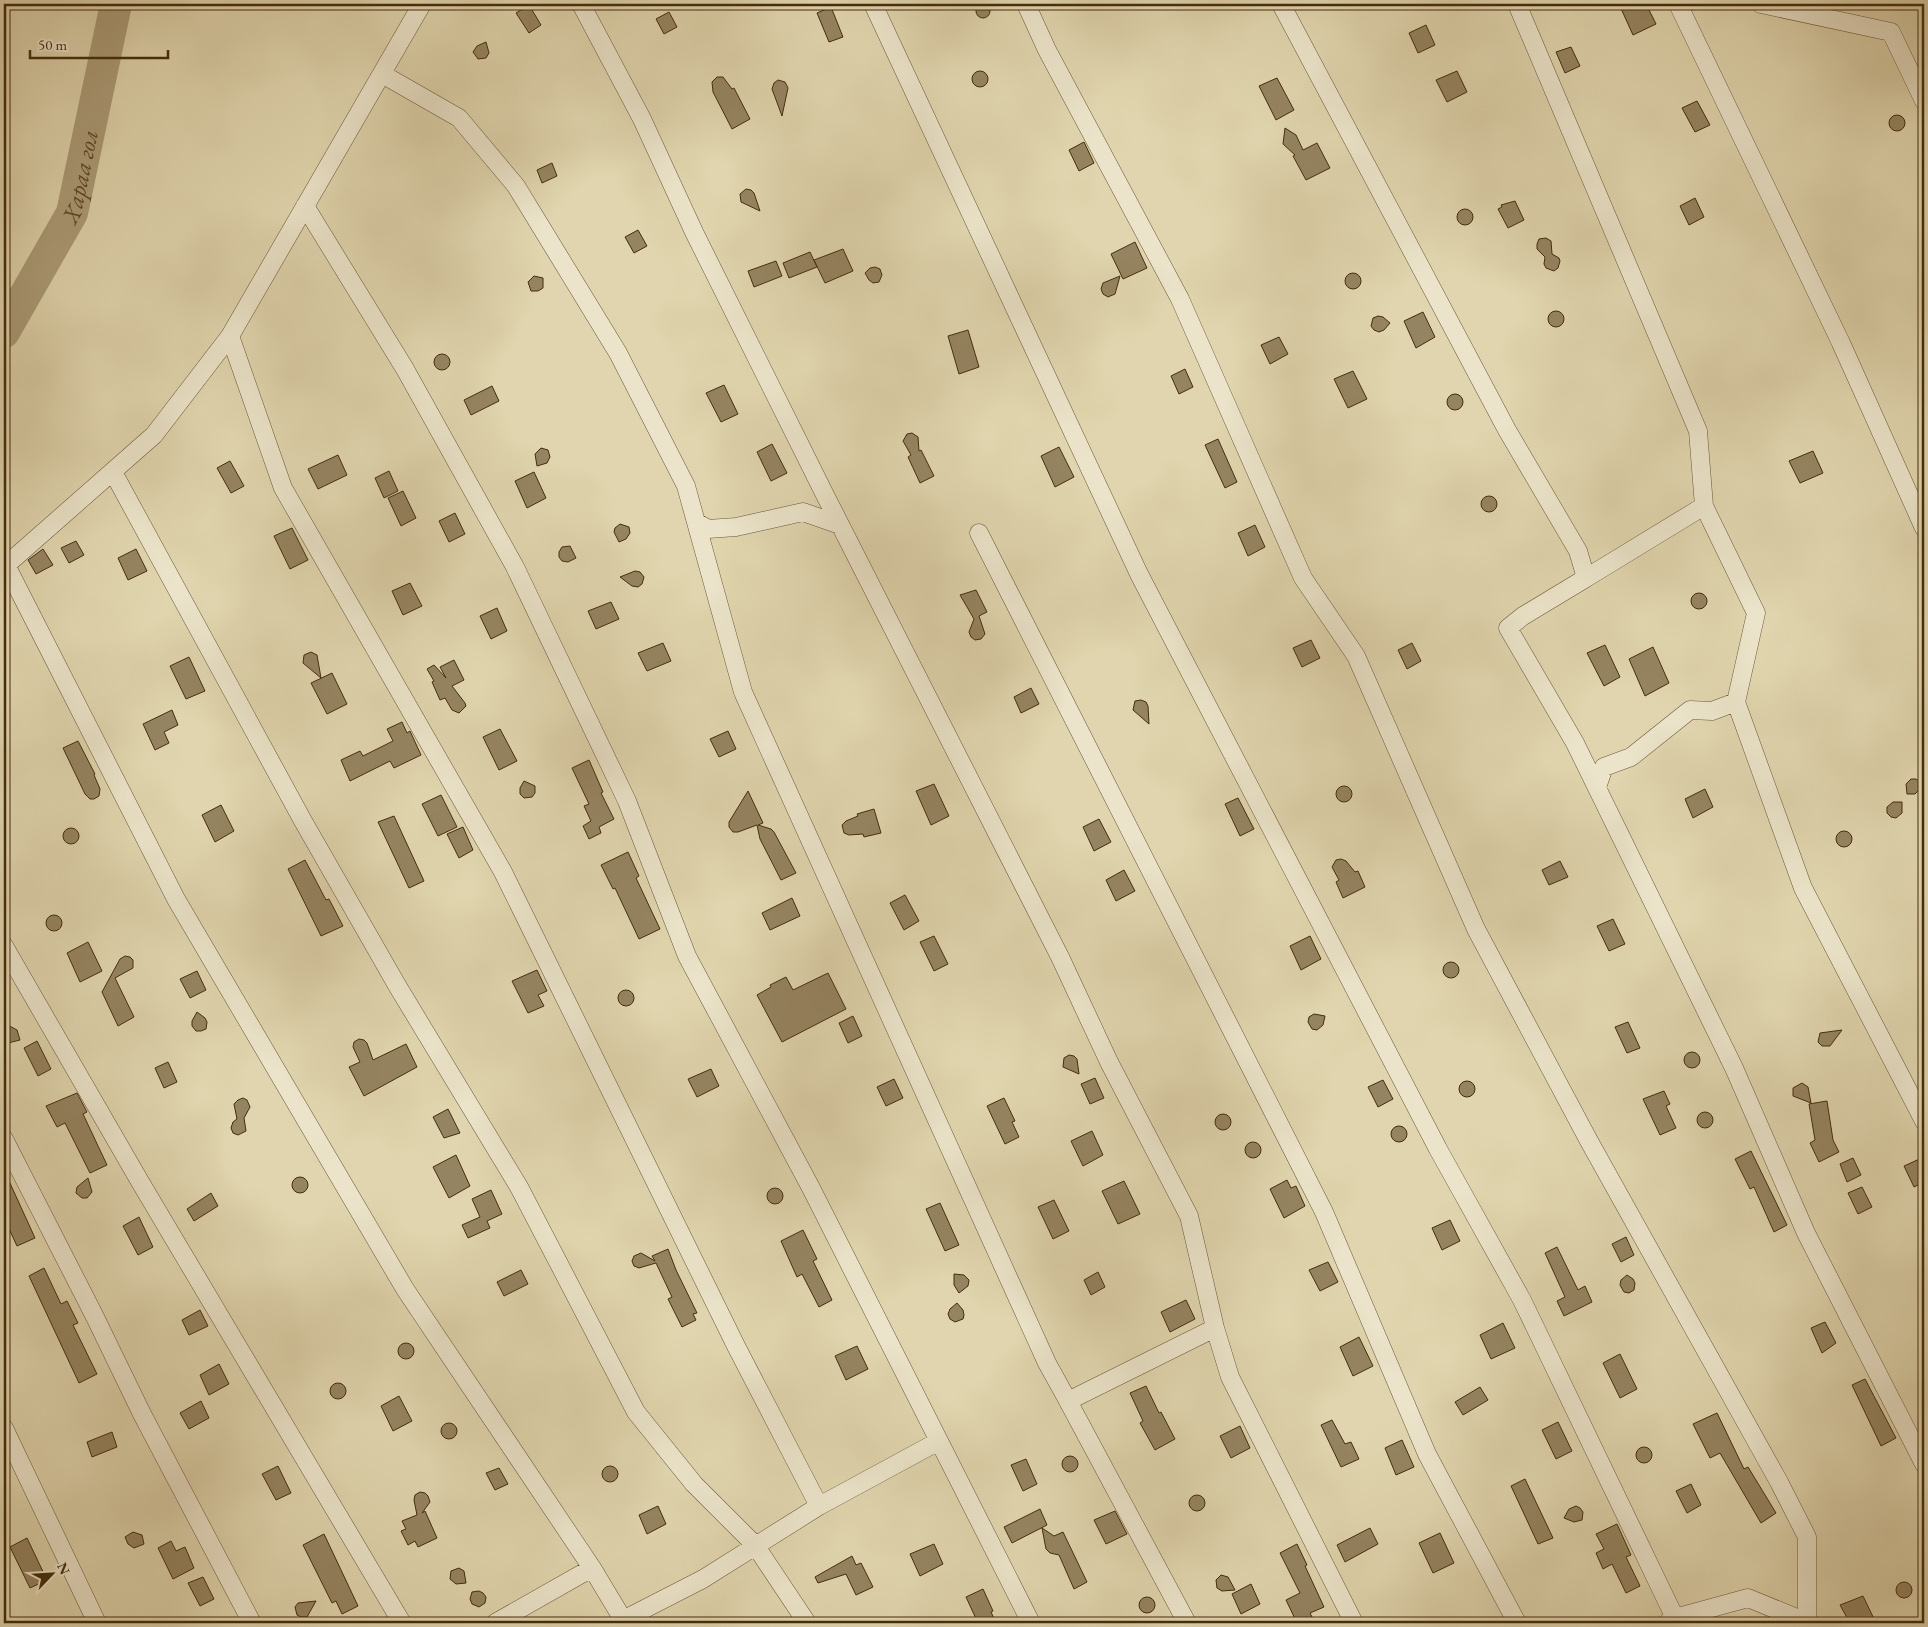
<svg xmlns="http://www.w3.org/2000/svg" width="1928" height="1627" font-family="'EB Garamond',serif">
  <rect width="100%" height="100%" fill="#e0d5ae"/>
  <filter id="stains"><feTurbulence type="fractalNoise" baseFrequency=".004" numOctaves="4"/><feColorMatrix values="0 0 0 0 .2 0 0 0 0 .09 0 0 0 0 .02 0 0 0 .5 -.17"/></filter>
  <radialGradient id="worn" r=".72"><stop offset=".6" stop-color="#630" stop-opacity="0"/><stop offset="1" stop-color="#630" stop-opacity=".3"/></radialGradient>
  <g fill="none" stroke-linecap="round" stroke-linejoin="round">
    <path stroke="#ab9c78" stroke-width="32" id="s1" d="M4 332 72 213 116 4"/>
  </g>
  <path fill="#958461" stroke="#442d0e" d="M976 11a7 7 0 1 1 14 0a7 7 0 1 1-14 0Z
    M1619 4H1646L1656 24 1633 35Z
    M529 5 541 25 529 33 516 13Z
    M831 7 843 37 829 42 817 13Z
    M669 12 677 27 664 34 656 19Z
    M1426 25 1435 45 1418 53 1409 33Z
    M486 42 489 53 486 58 478 59 473 52 477 46Z
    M1571 47 1580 66 1565 73 1556 52Z
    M1457 71 1467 92 1447 102 1436 80Z
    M972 79a8 8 0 1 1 16 0a8 8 0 1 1-16 0Z
    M717 77H723L732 89 734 88 750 119 732 129 713 92 712 82Z
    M1277 78 1294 110 1276 120 1259 86Z
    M778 80 785 82 788 88 782 116 772 89 774 83Z
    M1697 101 1710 125 1695 132 1682 108Z
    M1889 123a8 8 0 1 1 16 0a8 8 0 1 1-16 0Z
    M1285 128 1296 135 1303 150 1317 143 1330 168 1306 180 1293 156 1295 155 1283 144Z
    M1084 142 1094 163 1079 171 1069 150Z
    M552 163 557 176 542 183 537 170Z
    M746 189 751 190 754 193 760 211 741 202 740 194Z
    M1695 198 1704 217 1689 225 1680 206Z
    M1515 201 1524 220 1508 228 1498 209 1502 207 1501 205Z
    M1457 217a8 8 0 1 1 16 0a8 8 0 1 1-16 0Z
    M638 230 647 246 634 253 625 237Z
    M1546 238 1551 241 1552 254 1559 258 1560 261 1558 268 1554 271 1546 268 1544 264 1545 257 1537 249V244L1539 239Z
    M1135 242 1147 268 1123 279 1111 254Z
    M843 249 853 271 825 283 814 260Z
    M810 252 817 267 789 278 783 263Z
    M776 261 782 276 754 287 748 271Z
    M875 267 880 269 882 275 879 282 873 283 869 280 865 273 870 268Z
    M1345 281a8 8 0 1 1 16 0a8 8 0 1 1-16 0Z
    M534 276 543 278V288L538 291H531L528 282Z
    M1120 276 1115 294 1108 297 1103 294 1101 289 1103 283Z
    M1548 319a8 8 0 1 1 16 0a8 8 0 1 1-16 0Z
    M1423 312 1435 337 1416 348 1404 321Z
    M1378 316 1383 317 1390 323 1384 330 1379 332 1374 330 1371 326 1373 318Z
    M968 330 979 367 959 374 948 336Z
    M1279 337 1288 354 1270 364 1261 345Z
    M434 362a8 8 0 1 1 16 0a8 8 0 1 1-16 0Z
    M1185 369 1193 387 1179 394 1171 376Z
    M1353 371 1367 399 1348 408 1334 379Z
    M724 385 738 414 721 422 706 393Z
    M492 386 499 401 471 415 464 400Z
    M1447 402a8 8 0 1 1 16 0a8 8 0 1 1-16 0Z
    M912 433 918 437 919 451 921 450 934 476 920 483 908 457 911 455 903 441 907 434Z
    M1218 439 1237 482 1225 488 1205 445Z
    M772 444 787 473 771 481 757 452Z
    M1059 447 1074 477 1055 487 1041 456Z
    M541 448 548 450 550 457 547 463 537 466 535 454Z
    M1813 451 1823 473 1800 483 1789 461Z
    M338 455 347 475 318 489 308 469Z
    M230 461 244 486 231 493 217 468Z
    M389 471 398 491 384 498 375 478Z
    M534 472 546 498 527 508 515 481Z
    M403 491 416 518 401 526 388 498Z
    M1481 504a8 8 0 1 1 16 0a8 8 0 1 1-16 0Z
    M455 513 465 534 449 542 439 521Z
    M620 524 629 527 630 533 626 539 619 542 614 532 615 528Z
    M1255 525 1265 547 1248 556 1238 533Z
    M292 528 308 560 290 569 274 536Z
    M76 541 84 555 69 563 61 548Z
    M570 546 576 558 568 562 562 561 559 557V552L562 547Z
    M43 549 53 565 36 574 28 560Z
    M136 549 147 571 128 580 118 558Z
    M635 571 640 572 644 577 642 584 638 587 632 586 620 577Z
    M410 583 422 606 403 615 392 591Z
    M976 590 987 612 979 616 985 634 981 639 975 640 971 637 969 632 974 619 960 595Z
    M1691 601a8 8 0 1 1 16 0a8 8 0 1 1-16 0Z
    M611 602 619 619 596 629 588 611Z
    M497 608 507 631 491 639 480 616Z
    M1311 640 1320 658 1302 667 1293 648Z
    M663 643 671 661 647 671 638 653Z
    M1412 643 1421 661 1407 669 1398 650Z
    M1605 645 1620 677 1604 686 1587 653Z
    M1653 647 1669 683 1645 696 1629 659Z
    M311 652 317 655 321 678 303 663 304 655Z
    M189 657 205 691 186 699 170 666Z
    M454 660 464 680 452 686 465 703 466 706 459 713 452 710 445 698 440 700 432 682 434 681 427 669 434 665 446 678 440 667Z
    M332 673 347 704 327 714 311 683Z
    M1031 688 1039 704 1021 713 1014 697Z
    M1141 700 1146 702 1148 706 1149 724 1133 710 1135 701Z
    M172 710 178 725 164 732 169 743 155 750 143 724Z
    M402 722 407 733 410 731 421 755 394 768 390 761 350 781 341 760 360 751 363 756 393 741 387 729Z
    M500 729 517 761 499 770 483 737Z
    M728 731 736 749 719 757 710 739Z
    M78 741 95 774 94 775 100 789 99 796 94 799H90L85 794 63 748Z
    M589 760 603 792 601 793 614 819 599 827 601 833 589 839 583 826 591 821 584 806 589 804 572 768Z
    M1911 779H1916L1920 782V789L1915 794H1907L1906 784Z
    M524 781 535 786V793L532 797 524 798 520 794V788Z
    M934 784 949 816 931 825 916 791Z
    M1336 794a8 8 0 1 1 16 0a8 8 0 1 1-16 0Z
    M1705 789 1713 807 1693 818 1685 799Z
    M748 791 763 823 758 825 771 829 774 832 796 873 781 880 760 839 757 825 738 832H733L729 827V822Z
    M441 795 457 827 438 836 422 804Z
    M1238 798 1254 829 1240 836 1225 804Z
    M1893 802H1902V813L1896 818 1891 817 1887 813V807Z
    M221 805 234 831 215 842 202 815Z
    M874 809 881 833 864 837 863 834 849 835 844 833 842 825 846 821 858 816 857 814Z
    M394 816 424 881 409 888 378 822Z
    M1099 819 1111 842 1094 851 1083 827Z
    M463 827 473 850 459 858 447 834Z
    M63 836a8 8 0 1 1 16 0a8 8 0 1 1-16 0Z
    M1836 839a8 8 0 1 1 16 0a8 8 0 1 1-16 0Z
    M628 852 639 876 636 878 660 929 639 939 615 888 613 889 601 865Z
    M1341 859 1346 861 1355 872 1358 871 1365 887 1343 898 1336 882 1339 880 1332 867 1336 860Z
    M305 860 326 900 329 899 343 926 321 936 288 869Z
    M1560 861 1568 877 1549 885 1542 870Z
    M1124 870 1135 891 1116 901 1106 880Z
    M905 895 919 921 904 930 890 903Z
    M792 898 800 916 770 930 762 913Z
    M46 923a8 8 0 1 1 16 0a8 8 0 1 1-16 0Z
    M1613 919 1625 944 1609 951 1597 926Z
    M934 936 948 964 934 971 920 942Z
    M1310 936 1321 959 1301 970 1290 946Z
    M88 942 102 971 80 982 67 953Z
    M125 956 130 957 133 960V968L115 978 134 1017 118 1026 102 992 120 959Z
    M1443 970a8 8 0 1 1 16 0a8 8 0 1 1-16 0Z
    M537 970 547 991 538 995 544 1006 528 1013 512 981Z
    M197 971 206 990 190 998 180 979Z
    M828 973 846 1009 782 1042 757 995 771 987 770 985 786 977 793 990Z
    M618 998a8 8 0 1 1 16 0a8 8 0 1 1-16 0Z
    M197 1012 205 1018 207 1022 206 1029 201 1031H196L192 1026V1021Z
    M1314 1014 1325 1016 1323 1025 1317 1030 1312 1029 1308 1022 1309 1017Z
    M853 1016 862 1036 848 1043 839 1023Z
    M1628 1022 1640 1048 1627 1053 1615 1027Z
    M4 1023 17 1030 20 1040 4 1044Z
    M1842 1030 1830 1046H1822L1818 1042 1820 1033Z
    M359 1039 364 1040 367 1043 373 1060 406 1044 417 1067 364 1096 349 1067 360 1062 353 1047 354 1042Z
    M37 1041 51 1069 38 1076 24 1048Z
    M1684 1060a8 8 0 1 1 16 0a8 8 0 1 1-16 0Z
    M1069 1055 1074 1056 1077 1059 1079 1074 1063 1067 1064 1058Z
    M168 1062 177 1082 164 1088 155 1068Z
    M711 1069 719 1086 697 1097 688 1079Z
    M1095 1078 1104 1098 1090 1104 1081 1084Z
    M894 1079 903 1098 886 1106 877 1087Z
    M1383 1080 1393 1099 1378 1107 1368 1087Z
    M1459 1089a8 8 0 1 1 16 0a8 8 0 1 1-16 0Z
    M1802 1083 1808 1087 1811 1103 1793 1096V1088Z
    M1664 1091 1670 1104 1666 1106 1676 1128 1660 1135 1643 1099Z
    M77 1093 87 1112 83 1114 107 1165 90 1173 65 1123 57 1127 46 1106Z
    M243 1098 247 1100 250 1107 244 1118 246 1131 238 1135 233 1133 231 1128 233 1122 237 1119 234 1104 238 1100Z
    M1004 1098 1015 1121 1012 1122 1019 1137 1005 1144 987 1106Z
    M1827 1101 1833 1140 1839 1152 1819 1162 1810 1143 1815 1140 1809 1104Z
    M448 1109 460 1133 444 1138 433 1117Z
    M1697 1120a8 8 0 1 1 16 0a8 8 0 1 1-16 0Z
    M1215 1122a8 8 0 1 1 16 0a8 8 0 1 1-16 0Z
    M1391 1134a8 8 0 1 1 16 0a8 8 0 1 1-16 0Z
    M1092 1131 1103 1155 1083 1166 1071 1141Z
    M1245 1150a8 8 0 1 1 16 0a8 8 0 1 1-16 0Z
    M1751 1151 1787 1225 1774 1232 1754 1187 1750 1189 1735 1159Z
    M456 1155 470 1186 449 1198 433 1167Z
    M1924 1157V1182L1914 1187 1904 1166Z
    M1853 1158 1861 1175 1847 1182 1840 1164Z
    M4 1170 35 1238 17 1246 4 1218Z
    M292 1185a8 8 0 1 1 16 0a8 8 0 1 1-16 0Z
    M88 1178 92 1192 87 1198H82L76 1193 77 1187Z
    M1287 1180 1291 1188 1296 1186 1305 1206 1284 1218 1270 1189Z
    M1124 1181 1140 1214 1118 1224 1102 1191Z
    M1862 1187 1872 1207 1858 1214 1848 1193Z
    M767 1196a8 8 0 1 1 16 0a8 8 0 1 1-16 0Z
    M491 1190 502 1214 487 1221 490 1228 468 1238 462 1225 480 1217 472 1199Z
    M211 1193 218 1206 194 1221 187 1209Z
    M1054 1200 1069 1231 1053 1239 1038 1207Z
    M940 1203 959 1245 945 1251 926 1209Z
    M139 1217 153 1247 138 1255 123 1226Z
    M1450 1220 1460 1241 1442 1250 1432 1228Z
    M803 1230 817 1259 813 1261 832 1300 819 1307 802 1274 797 1277 781 1241Z
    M1626 1237 1634 1255 1621 1262 1612 1244Z
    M1557 1247 1578 1290 1585 1286 1592 1302 1564 1316 1557 1301 1565 1297 1545 1253Z
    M668 1249 676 1270 697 1313 693 1314 696 1320 682 1327 668 1299 672 1297 656 1263 639 1268 634 1266 632 1261 634 1256 641 1253 655 1261 652 1256Z
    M1328 1262 1338 1282 1320 1291 1309 1270Z
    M44 1268 61 1304 67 1301 78 1323 73 1325 97 1374 79 1383 29 1276Z
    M521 1270 528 1284 504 1296 497 1282Z
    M1098 1272 1105 1287 1091 1295 1084 1280Z
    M954 1274 964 1275 969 1280 968 1286 959 1293 954 1285Z
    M1627 1275 1633 1279 1635 1283 1634 1290 1629 1293 1624 1292 1620 1285 1621 1280Z
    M1186 1300 1195 1319 1170 1332 1161 1312Z
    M957 1303 963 1310 964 1315 963 1319 955 1322 950 1319 948 1314 950 1309Z
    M200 1310 208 1326 189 1335 182 1320Z
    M1825 1322 1836 1343 1822 1353 1811 1328Z
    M1503 1323 1515 1348 1491 1359 1480 1335Z
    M1359 1337 1373 1366 1353 1376 1340 1347Z
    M398 1351a8 8 0 1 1 16 0a8 8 0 1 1-16 0Z
    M857 1346 868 1369 846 1380 835 1356Z
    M1620 1354 1637 1389 1620 1398 1603 1363Z
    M219 1364 229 1384 209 1395 200 1375Z
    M1865 1379 1896 1438 1881 1446 1852 1385Z
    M330 1391a8 8 0 1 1 16 0a8 8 0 1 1-16 0Z
    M1146 1386 1159 1413 1161 1412 1175 1439 1155 1450 1140 1423 1143 1421 1130 1393Z
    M1480 1387 1488 1400 1463 1415 1455 1402Z
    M399 1396 412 1421 393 1431 381 1406Z
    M201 1401 209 1418 189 1429 180 1413Z
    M1717 1413 1744 1469 1748 1467 1776 1513 1761 1523 1720 1453 1710 1458 1693 1424Z
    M1332 1420 1345 1444 1351 1442 1359 1459 1341 1467 1321 1425Z
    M1558 1422 1572 1451 1556 1459 1542 1430Z
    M441 1431a8 8 0 1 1 16 0a8 8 0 1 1-16 0Z
    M1240 1426 1250 1448 1231 1458 1220 1436Z
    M112 1432 117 1447 92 1457 87 1442Z
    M1402 1440 1414 1467 1396 1475 1385 1448Z
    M1636 1455a8 8 0 1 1 16 0a8 8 0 1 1-16 0Z
    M1062 1464a8 8 0 1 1 16 0a8 8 0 1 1-16 0Z
    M1026 1459 1037 1484 1023 1491 1011 1465Z
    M278 1466 291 1493 276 1500 262 1474Z
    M602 1474a8 8 0 1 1 16 0a8 8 0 1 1-16 0Z
    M499 1468 508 1484 495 1490 486 1473Z
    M1525 1479 1553 1538 1538 1544 1511 1486Z
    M1691 1484 1701 1505 1687 1513 1676 1491Z
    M420 1492 425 1493 428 1496 430 1502 422 1513 425 1511 437 1538 418 1547 415 1541 408 1545 401 1531 406 1529 402 1521 417 1515 414 1500 415 1495Z
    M1189 1503a8 8 0 1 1 16 0a8 8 0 1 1-16 0Z
    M658 1506 666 1524 647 1534 639 1515Z
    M1576 1506 1580 1508 1583 1512 1582 1520 1574 1522 1564 1518 1569 1509Z
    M1040 1509 1047 1525 1012 1543 1004 1527Z
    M1115 1511 1127 1534 1106 1544 1094 1520Z
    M1617 1524 1631 1555 1626 1557 1640 1586 1626 1593 1612 1564 1603 1569 1596 1553 1604 1549 1596 1534Z
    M1042 1528 1054 1536 1063 1532 1087 1582 1074 1589 1059 1555 1050 1553 1046 1549Z
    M1370 1528 1378 1544 1345 1562 1337 1545Z
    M133 1532 142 1535 144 1544 134 1548 128 1544 125 1537Z
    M1440 1533 1454 1563 1433 1573 1419 1543Z
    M324 1534 358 1606 342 1614 336 1601 332 1603 303 1545Z
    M27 1538 47 1580 30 1588 10 1547Z
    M171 1541 176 1551 185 1547 194 1568 173 1579 158 1548Z
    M934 1544 943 1564 920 1576 910 1554Z
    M1297 1544 1307 1565 1305 1566 1324 1607 1310 1613 1313 1619 1306 1623H1297L1286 1600 1300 1593 1280 1553Z
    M852 1556 856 1565 861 1563 873 1587 856 1595 846 1574 818 1583 815 1577Z
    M459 1568 464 1571 466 1583 456 1584 450 1579 451 1571Z
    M1221 1575 1228 1577 1235 1590 1222 1591 1217 1588 1216 1580Z
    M203 1577 214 1599 200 1606 188 1583Z
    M1896 1590a8 8 0 1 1 16 0a8 8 0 1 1-16 0Z
    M1251 1584 1260 1604 1241 1614 1232 1594Z
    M983 1589 993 1611 991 1612 996 1623H978L966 1597Z
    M472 1592 479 1591 483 1593 486 1597 485 1603 479 1607 472 1604 470 1599Z
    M1863 1596 1876 1623H1850L1840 1605Z
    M1139 1605a8 8 0 1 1 16 0a8 8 0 1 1-16 0Z
    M316 1601 307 1617H301L297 1615 295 1607 298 1603Z"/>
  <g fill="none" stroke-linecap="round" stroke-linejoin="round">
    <defs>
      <path id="minor" d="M873 4 1139 574 1438 1149 1522 1300 1675 1618
        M1026 4 1047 50 1180 299 1303 578 1356 656 1476 929 1589 1141 1779 1482 1807 1537V1622
        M1281 4 1507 430 1578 551 1586 578 1523 616 1508 628 1575 743 1734 1068 1806 1233 1924 1464
        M1517 4 1698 431 1704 506 1756 613 1736 702 1803 888 1924 1121
        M1678 4 1841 343 1924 528
        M1761 4 1891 32 1924 101
        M382 74 459 118 516 186 618 353 686 486 743 692 1047 1363 1068 1401 1215 1328 1189 1216 1109 1062 1060 957 826 497 694 232 642 119 581 4
        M305 206 405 369 515 567 627 801 687 956 811 1188 1031 1623
        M230 336 283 488 503 872 736 1346 819 1506
        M113 472 303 821 398 987 519 1187 636 1412 694 1484 755 1545 807 1623
        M696 522 708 529 736 527 803 512 840 525
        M979 533 1324 1212 1427 1454 1517 1623
        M6 565 176 899 405 1289 592 1568 625 1623
        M4 567 154 435 230 336 422 4
        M1586 578 1704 506
        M1597 787 1604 767 1631 757 1690 710 1712 711 1736 702
        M4 946 139 1180 402 1623
        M4 1139 95 1317 142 1414 252 1623
        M1215 1328 1230 1377 1354 1623
        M1068 1401 1187 1623
        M4 1428 97 1623
        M623 1620 703 1579 819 1506 939 1441
        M495 1623 592 1568
        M1667 1623 1675 1618 1748 1598 1809 1623"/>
    </defs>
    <use href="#minor" stroke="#6b5736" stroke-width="19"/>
    <use href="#minor" stroke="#ebe4ca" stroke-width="18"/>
  </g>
  <g text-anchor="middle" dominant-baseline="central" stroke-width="4" stroke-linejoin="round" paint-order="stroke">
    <g font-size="24" font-style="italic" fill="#5e4928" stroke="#ebe4ca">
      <text stroke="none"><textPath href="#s1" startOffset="175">Хараа гол</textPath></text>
    </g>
  </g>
  <rect width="1928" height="1627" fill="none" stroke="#e0d5ae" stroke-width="20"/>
  <rect x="5" y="5" width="1918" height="1617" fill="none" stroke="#442d0e" stroke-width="2.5"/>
  <rect x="10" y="10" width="1908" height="1607" fill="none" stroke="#442d0e"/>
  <g transform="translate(52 1574) rotate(65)" stroke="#ebe4ca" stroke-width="4" paint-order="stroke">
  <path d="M0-4L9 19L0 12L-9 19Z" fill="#442d0e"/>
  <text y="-8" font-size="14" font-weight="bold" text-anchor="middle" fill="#442d0e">N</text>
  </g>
  <path d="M30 50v8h138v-8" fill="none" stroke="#442d0e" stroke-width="2.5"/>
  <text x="38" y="50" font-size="15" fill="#442d0e" stroke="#ebe4ca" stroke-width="4" paint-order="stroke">50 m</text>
  <rect width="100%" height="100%" filter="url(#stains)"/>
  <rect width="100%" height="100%" fill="url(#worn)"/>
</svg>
